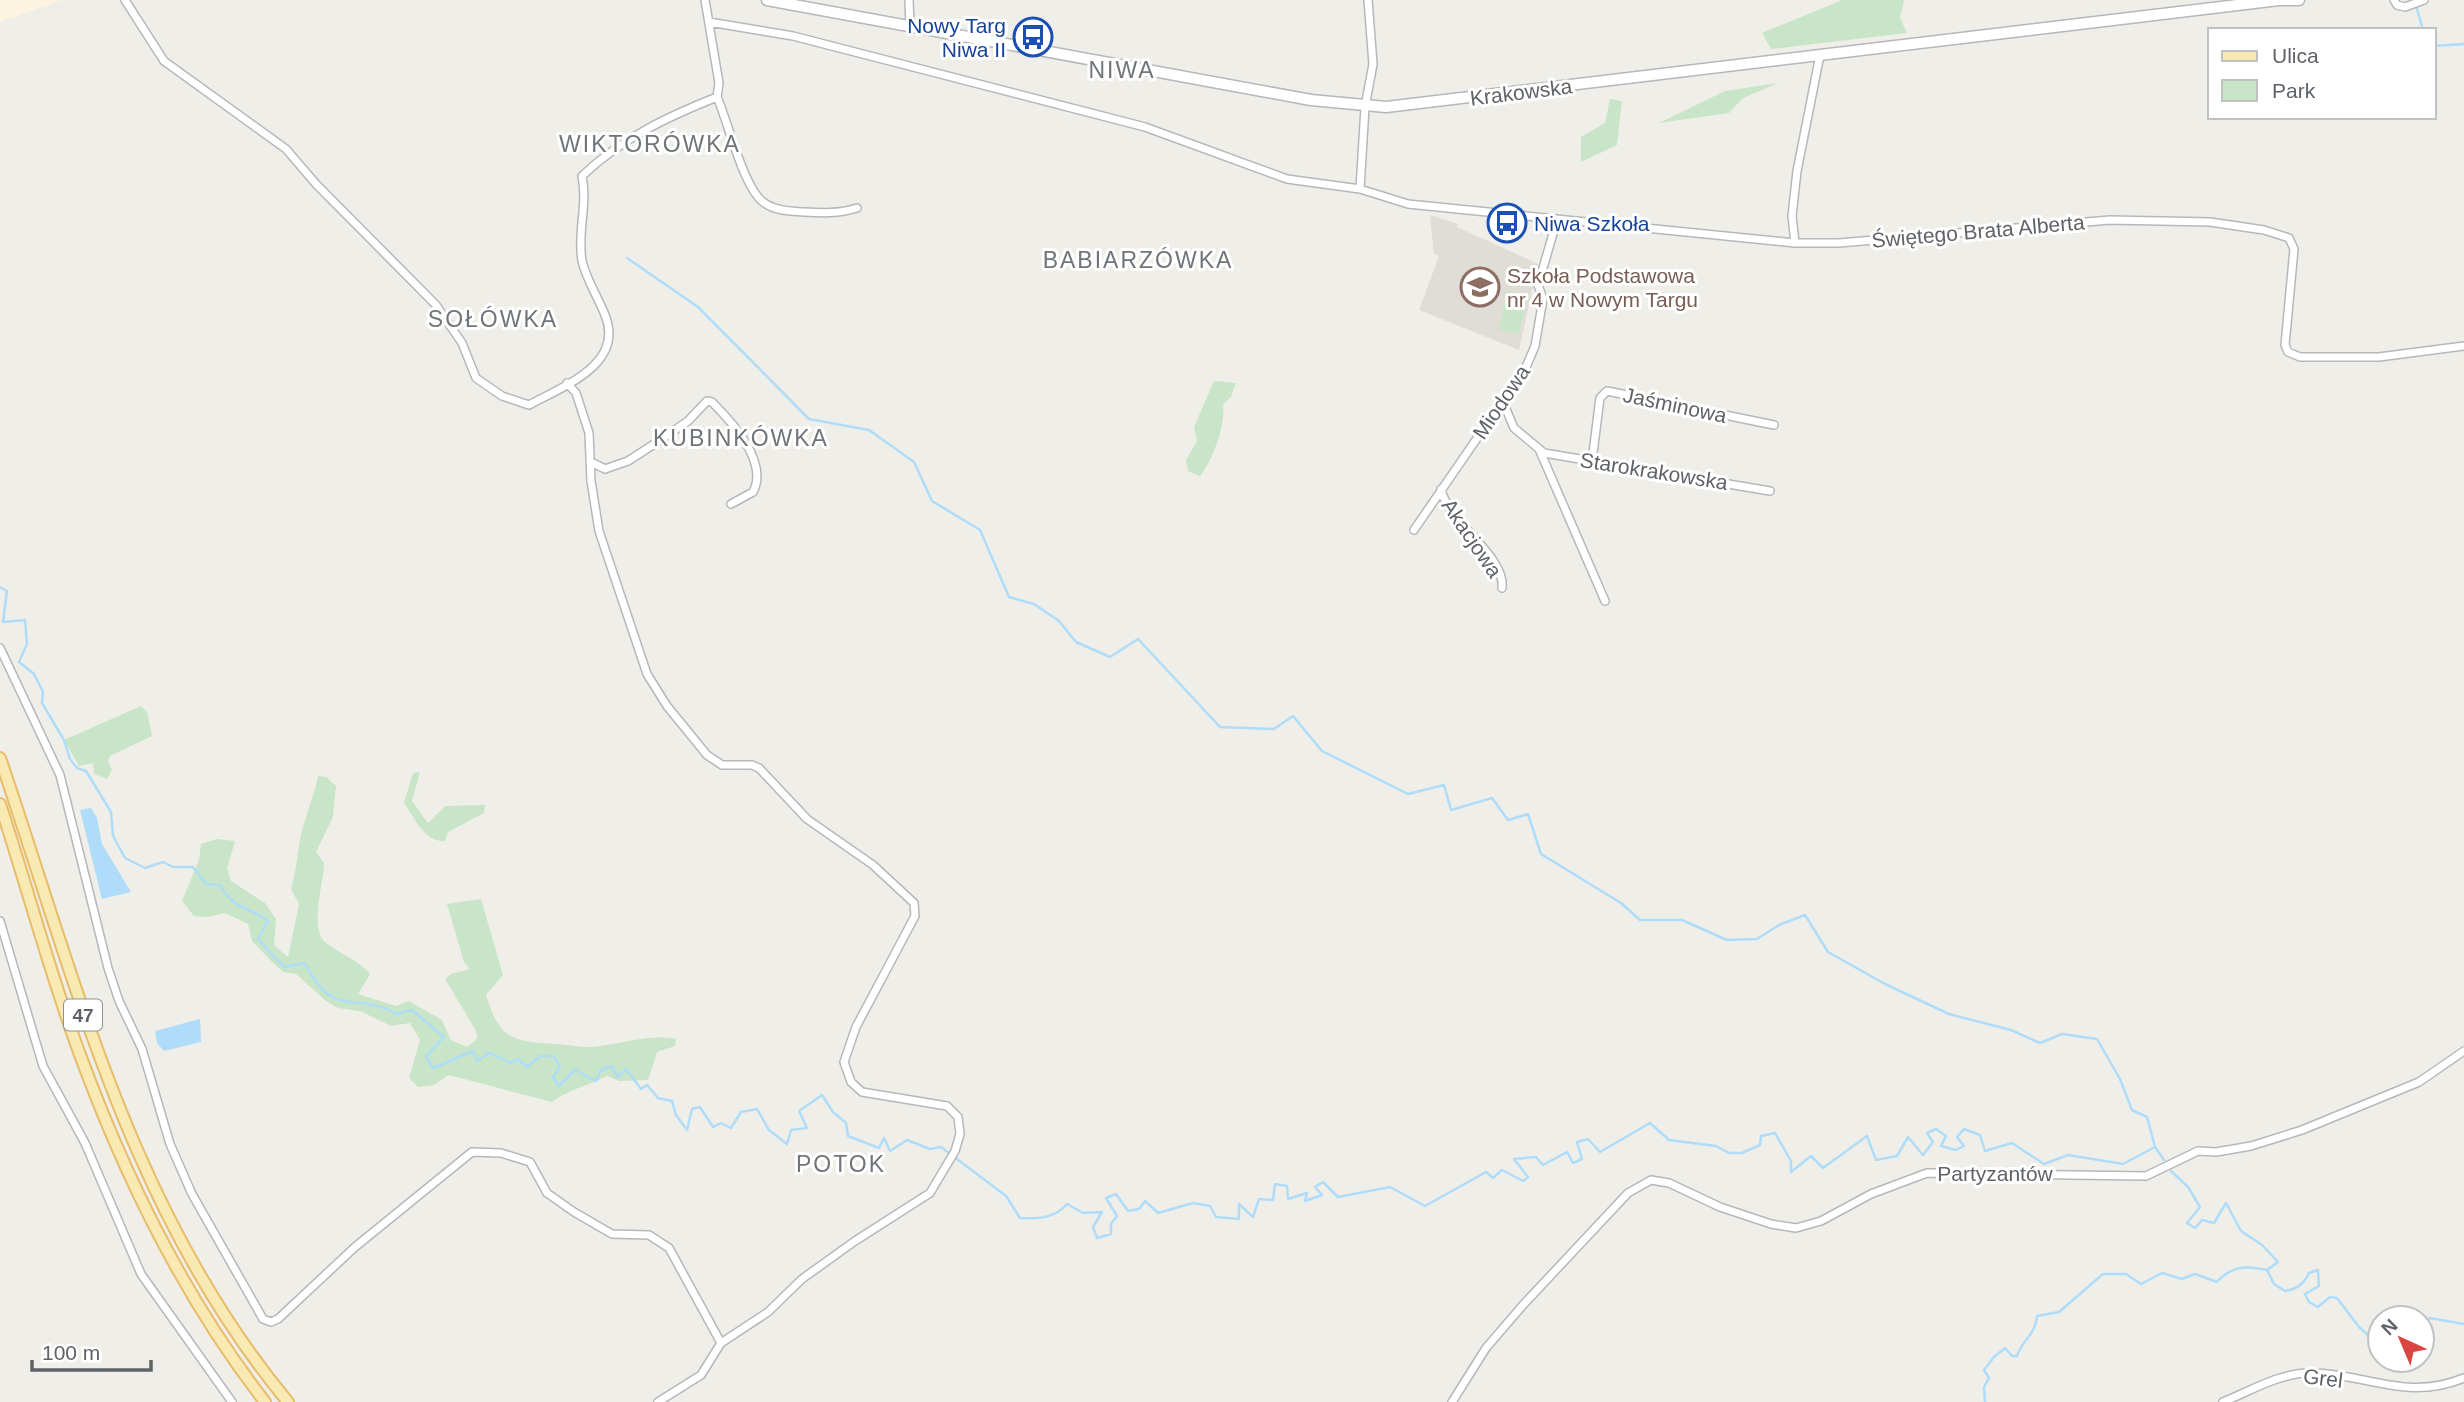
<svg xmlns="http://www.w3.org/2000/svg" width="2464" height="1402" font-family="Helvetica,sans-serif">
  <rect width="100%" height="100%" fill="#f0eee8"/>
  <path fill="#fcf4e1" d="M0 0H62L0 22Z"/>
  <path fill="#e0ddd6" d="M1430 215 1458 224 1457 227 1538 264 1519 350 1419 310 1439 256 1434 254Z"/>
  <path fill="#c9e5c7" d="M1842 0H1904L1900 18 1907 33 1771 49 1762 33Z
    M1778 83 1743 98 1729 113 1659 123 1725 91Z
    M1610 99 1622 101 1617 145 1581 162V137L1605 123Z
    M1507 291 1527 296 1519 334 1499 330Z
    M1214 381 1236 383 1231 397 1223 404C1226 424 1213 460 1200 476L1188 471 1186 460 1197 441 1194 427Z
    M141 706 147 712 152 736 110 756 108 761 112 770 107 779 94 774 93 763 79 766 64 740Z
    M420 772 412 801 428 823 445 806 485 805 484 813 448 832 445 841C424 842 415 818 404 803L413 773Z
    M318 776 326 777 336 786 333 817 316 852 324 863C324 882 309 928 325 942 340 954 357 959 370 974L358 994 396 1006 409 1001 442 1020 451 1040 467 1047 478 1038 475 1029 445 979 451 974 470 969 464 962 447 904 481 899 503 975 486 995C500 1041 513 1041 557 1044 571 1045 587 1049 601 1046 627 1042 650 1034 676 1039L675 1046 657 1052 648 1080 619 1081 607 1076C588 1086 569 1089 552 1102L449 1075 434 1085 418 1087 409 1078 420 1040 410 1023 391 1026 360 1011 338 1008 326 1001 296 974 283 972 272 962 252 941 248 924 225 913 208 917 194 916 182 901 199 860 201 844 217 839 235 841 227 869 231 881 265 903 276 919 274 945 288 957 299 904 291 889C296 872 297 857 300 840 304 818 314 798 318 776Z"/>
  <path fill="#afddf9" d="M91 808 97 818 102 844 131 892 102 899 80 810Z
    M200 1019 201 1042 164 1051 157 1043 155 1031Z"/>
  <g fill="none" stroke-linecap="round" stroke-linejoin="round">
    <path stroke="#afddf9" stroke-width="2.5" d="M2417 9 2423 30
      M2434 46 2464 44
      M627 258 698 307 809 419 869 430 914 462 932 501 980 530 1009 597 1034 604 1059 621 1076 642 1110 657 1138 639 1220 727 1274 729 1293 716 1322 751 1408 794 1444 785 1451 810 1492 798 1508 820 1528 814 1541 854 1621 903 1640 920H1682L1727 940 1757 939 1779 925 1805 915 1828 952 1885 984 1949 1014 2011 1030 2040 1043 2062 1034 2097 1039 2120 1079 2132 1110 2147 1117 2155 1147 2164 1160
      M0 587 7 591 3 622 25 620 27 644 19 662 34 674 43 692 42 703 64 740 70 759 77 768 86 771 111 812 113 836 125 858 145 868 163 862 173 867H193L206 884 220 885C234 910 247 905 268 921L258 939 284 967 305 963C334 1021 353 990 397 1014L412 1010 444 1037 426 1056 433 1068 473 1051 477 1061 490 1053 510 1063 518 1059 527 1067 540 1056H554L560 1067 553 1077 559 1086 575 1070 596 1081 601 1070 611 1066 618 1077 626 1069 641 1089 647 1085 658 1098 672 1101 676 1115 687 1130 692 1109 700 1107 713 1127 721 1123 731 1128 741 1112 757 1109 769 1130 787 1144 791 1130 807 1128 799 1111 822 1095 833 1112 846 1123 848 1136 879 1148 884 1138 890 1151 907 1140 930 1149 941 1147 1006 1196 1020 1218C1039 1219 1055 1218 1067 1204L1083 1213 1102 1212 1093 1227 1097 1238 1111 1234V1224L1117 1216 1106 1198 1116 1194 1128 1211 1139 1209 1145 1201 1158 1213 1193 1203 1210 1206 1216 1217 1239 1219V1204L1253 1217 1259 1199 1273 1200 1275 1184 1287 1186 1288 1199 1307 1193 1305 1201 1322 1195 1315 1187 1323 1182 1338 1197 1390 1187 1425 1206 1486 1172 1493 1178 1502 1170 1523 1181 1528 1177 1514 1159 1536 1157 1543 1165 1567 1152 1573 1163 1582 1159 1577 1142 1588 1139 1600 1152 1650 1123 1669 1140 1716 1146 1729 1153H1742L1760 1145 1761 1136 1775 1133 1791 1161V1172L1811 1156 1823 1168 1867 1136 1876 1160 1897 1156 1908 1137 1923 1155 1933 1142 1927 1133 1936 1129 1946 1136 1941 1146 1956 1150 1964 1146 1957 1137 1964 1129 1980 1135 1985 1151 2012 1143 2044 1164 2068 1155 2123 1164 2155 1147
      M2171 1171 2188 1187 2200 1207 2187 1223 2195 1228 2202 1220 2214 1223 2226 1203 2241 1231 2262 1245 2278 1262 2267 1270
      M2422 1325 2430 1318 2464 1324
      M2391 1360 2402 1368 2410 1360
      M1985 1402 1984 1387 1989 1378 1984 1370 1994 1357 2005 1348 2012 1356H2017C2022 1340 2036 1334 2037 1316L2059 1312 2103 1274H2126L2141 1284 2162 1273 2182 1279 2195 1274 2217 1282C2231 1266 2246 1265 2267 1270L2274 1284 2285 1291C2297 1289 2304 1284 2309 1273L2318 1270 2319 1286 2305 1294 2309 1302 2318 1307 2330 1297 2337 1298 2359 1327 2380 1346"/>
    <defs>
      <path id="street" d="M125 0 164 61 286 149 316 184 436 305 462 343 476 378 502 396 529 405C564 386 625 364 605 315 598 297 586 279 582 261 577 232 588 205 582 176 622 138 667 117 717 97L719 83 705 0
        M909 0 910 26
        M2394 0 2397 5 2405 7 2424 0
        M709 22 793 36 1145 127 1287 179 1360 189 1408 204 1795 243H1839L2110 220 2210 222 2264 230 2289 238 2294 249 2285 345 2288 352 2300 357H2379L2464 346
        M717 97C728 121 744 192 766 204 777 211 791 211 803 212 822 213 838 214 857 208
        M1360 189 1365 107 1373 64 1368 0
        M1795 243 1792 216 1797 171 1820 55
        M567 383 576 393 589 433 591 481 599 531 647 674 667 706 707 755 722 765H752L759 768 807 819 873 865 914 903 915 916 856 1027 844 1062 851 1082 862 1092 947 1106 958 1117 960 1134 955 1151 930 1193 855 1241 802 1279 768 1312 721 1343 701 1375 658 1402
        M1503 402 1514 428 1544 453 1770 491
        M1539 449 1605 601
        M1592 461 1600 398 1607 391 1774 425
        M591 462 605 469 628 461 662 439 688 421 707 401 712 402C732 422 769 462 753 492L731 504
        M1441 489C1447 521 1506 556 1502 588
        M1414 530 1526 367 1535 346 1543 299 1538 285 1557 220
        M0 648 60 775 108 968 119 1001 142 1049 170 1144 192 1194 263 1319 271 1322 278 1319 355 1247 472 1152 501 1153 530 1162 547 1193 574 1212 612 1234 649 1235 669 1248 721 1343
        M0 921 43 1066 85 1143 141 1274 232 1402
        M1452 1402 1486 1348 1523 1305 1628 1193 1651 1180 1669 1183 1720 1207 1771 1224 1796 1228 1821 1221 1871 1194 1927 1173 2146 1176 2198 1151 2216 1152 2251 1146 2302 1130 2419 1082 2464 1051
        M2223 1402C2250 1391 2280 1373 2309 1373 2367 1373 2405 1402 2464 1378"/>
      <path id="secondary" d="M767 0 1311 100 1386 107 2279 0
        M2281 0H2299"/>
      <path id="primary" d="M0 758C77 984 131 1213 288 1402
        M0 804C27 886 49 971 79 1052 124 1175 184 1298 265 1402"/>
    </defs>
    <use href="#street" stroke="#b5b8bb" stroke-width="10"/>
    <use href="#secondary" stroke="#b4b7bb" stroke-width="13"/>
    <use href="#primary" stroke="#e7bc6a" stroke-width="14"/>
    <use href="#street" stroke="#fff" stroke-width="7"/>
    <use href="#secondary" stroke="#fff" stroke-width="10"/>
    <use href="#primary" stroke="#f9eab4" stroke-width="10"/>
  </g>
  <defs>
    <symbol id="bus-ring" viewBox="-11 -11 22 22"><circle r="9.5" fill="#fff" stroke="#1a4fb4" stroke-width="1.5"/><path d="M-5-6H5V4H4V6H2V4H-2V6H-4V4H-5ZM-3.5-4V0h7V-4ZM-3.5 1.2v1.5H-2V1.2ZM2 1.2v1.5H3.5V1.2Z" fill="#1a4fb4"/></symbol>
    <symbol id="school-ring" viewBox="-11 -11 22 22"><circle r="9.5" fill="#fff" stroke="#8d6e63" stroke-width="1.5"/><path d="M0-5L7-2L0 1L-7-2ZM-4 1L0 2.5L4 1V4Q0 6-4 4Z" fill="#8d6e63"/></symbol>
  </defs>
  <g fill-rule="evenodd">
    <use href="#bus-ring" x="1011" y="15" width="44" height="44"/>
    <use href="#bus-ring" x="1485" y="201" width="44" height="44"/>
    <use href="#school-ring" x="1458" y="265" width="44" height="44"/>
  </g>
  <g text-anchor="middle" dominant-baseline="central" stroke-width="6" stroke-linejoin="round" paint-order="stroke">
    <rect fill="#fff" stroke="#8f9295" stroke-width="2" x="64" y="999.5" width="38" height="31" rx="5"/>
    <g font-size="19" font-weight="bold" fill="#5f6367">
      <text x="83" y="1015">47</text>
    </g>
    <g font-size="21" fill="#164399" stroke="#fff" text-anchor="end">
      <text x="1006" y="25">Nowy Targ<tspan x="1006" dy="24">Niwa II</tspan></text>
      <text x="1534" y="223" text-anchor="start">Niwa Szkoła</text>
    </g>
    <g font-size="21" fill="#5f6367" stroke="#fff">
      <text transform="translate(1521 92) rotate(-7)">Krakowska</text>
      <text transform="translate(1978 231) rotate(-5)">Świętego Brata Alberta</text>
      <text transform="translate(1501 402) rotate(-56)">Miodowa</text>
      <text transform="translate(1675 405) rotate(12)">Jaśminowa</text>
      <text transform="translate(1654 471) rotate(9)">Starokrakowska</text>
      <text transform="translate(1472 538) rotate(56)">Akacjowa</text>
      <text x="1995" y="1173">Partyzantów</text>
      <text transform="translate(2323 1378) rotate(7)">Grel</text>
    </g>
    <g font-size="21" fill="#785e54" stroke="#fff" text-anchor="start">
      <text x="1507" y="275">Szkoła Podstawowa<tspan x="1507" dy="24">nr 4 w Nowym Targu</tspan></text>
    </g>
    <g font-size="23" letter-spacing="2" fill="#707579" stroke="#fff">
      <text x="1122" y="70">NIWA</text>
      <text x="650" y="144">WIKTORÓWKA</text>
      <text x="1138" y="260">BABIARZÓWKA</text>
      <text x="493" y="319">SOŁÓWKA</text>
      <text x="741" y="438">KUBINKÓWKA</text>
      <text x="841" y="1164">POTOK</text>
    </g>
  </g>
  <rect x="2208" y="28" width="228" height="91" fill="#ffffff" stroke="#bfc1c2" stroke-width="2"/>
  <rect x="2222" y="51" width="35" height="10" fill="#f9eab4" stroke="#bfc1c2" stroke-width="2"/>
  <text x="2272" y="63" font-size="21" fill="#5f6367">Ulica</text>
  <rect x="2222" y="80" width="35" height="21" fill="#c9e5c7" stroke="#bfc1c2" stroke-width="2"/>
  <text x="2272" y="98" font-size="21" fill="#5f6367">Park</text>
  <g transform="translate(2401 1339) rotate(316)"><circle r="33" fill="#ffffff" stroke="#bfc1c2" stroke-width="2"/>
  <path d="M0-5L12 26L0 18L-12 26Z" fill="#dc4442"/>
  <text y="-10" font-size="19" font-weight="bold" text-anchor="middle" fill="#5f6367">N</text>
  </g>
  <path d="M32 1360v10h119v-10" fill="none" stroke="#5f6367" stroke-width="3.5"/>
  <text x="42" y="1360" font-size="21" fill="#5f6367" stroke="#ffffff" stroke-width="5" paint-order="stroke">100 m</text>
</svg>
